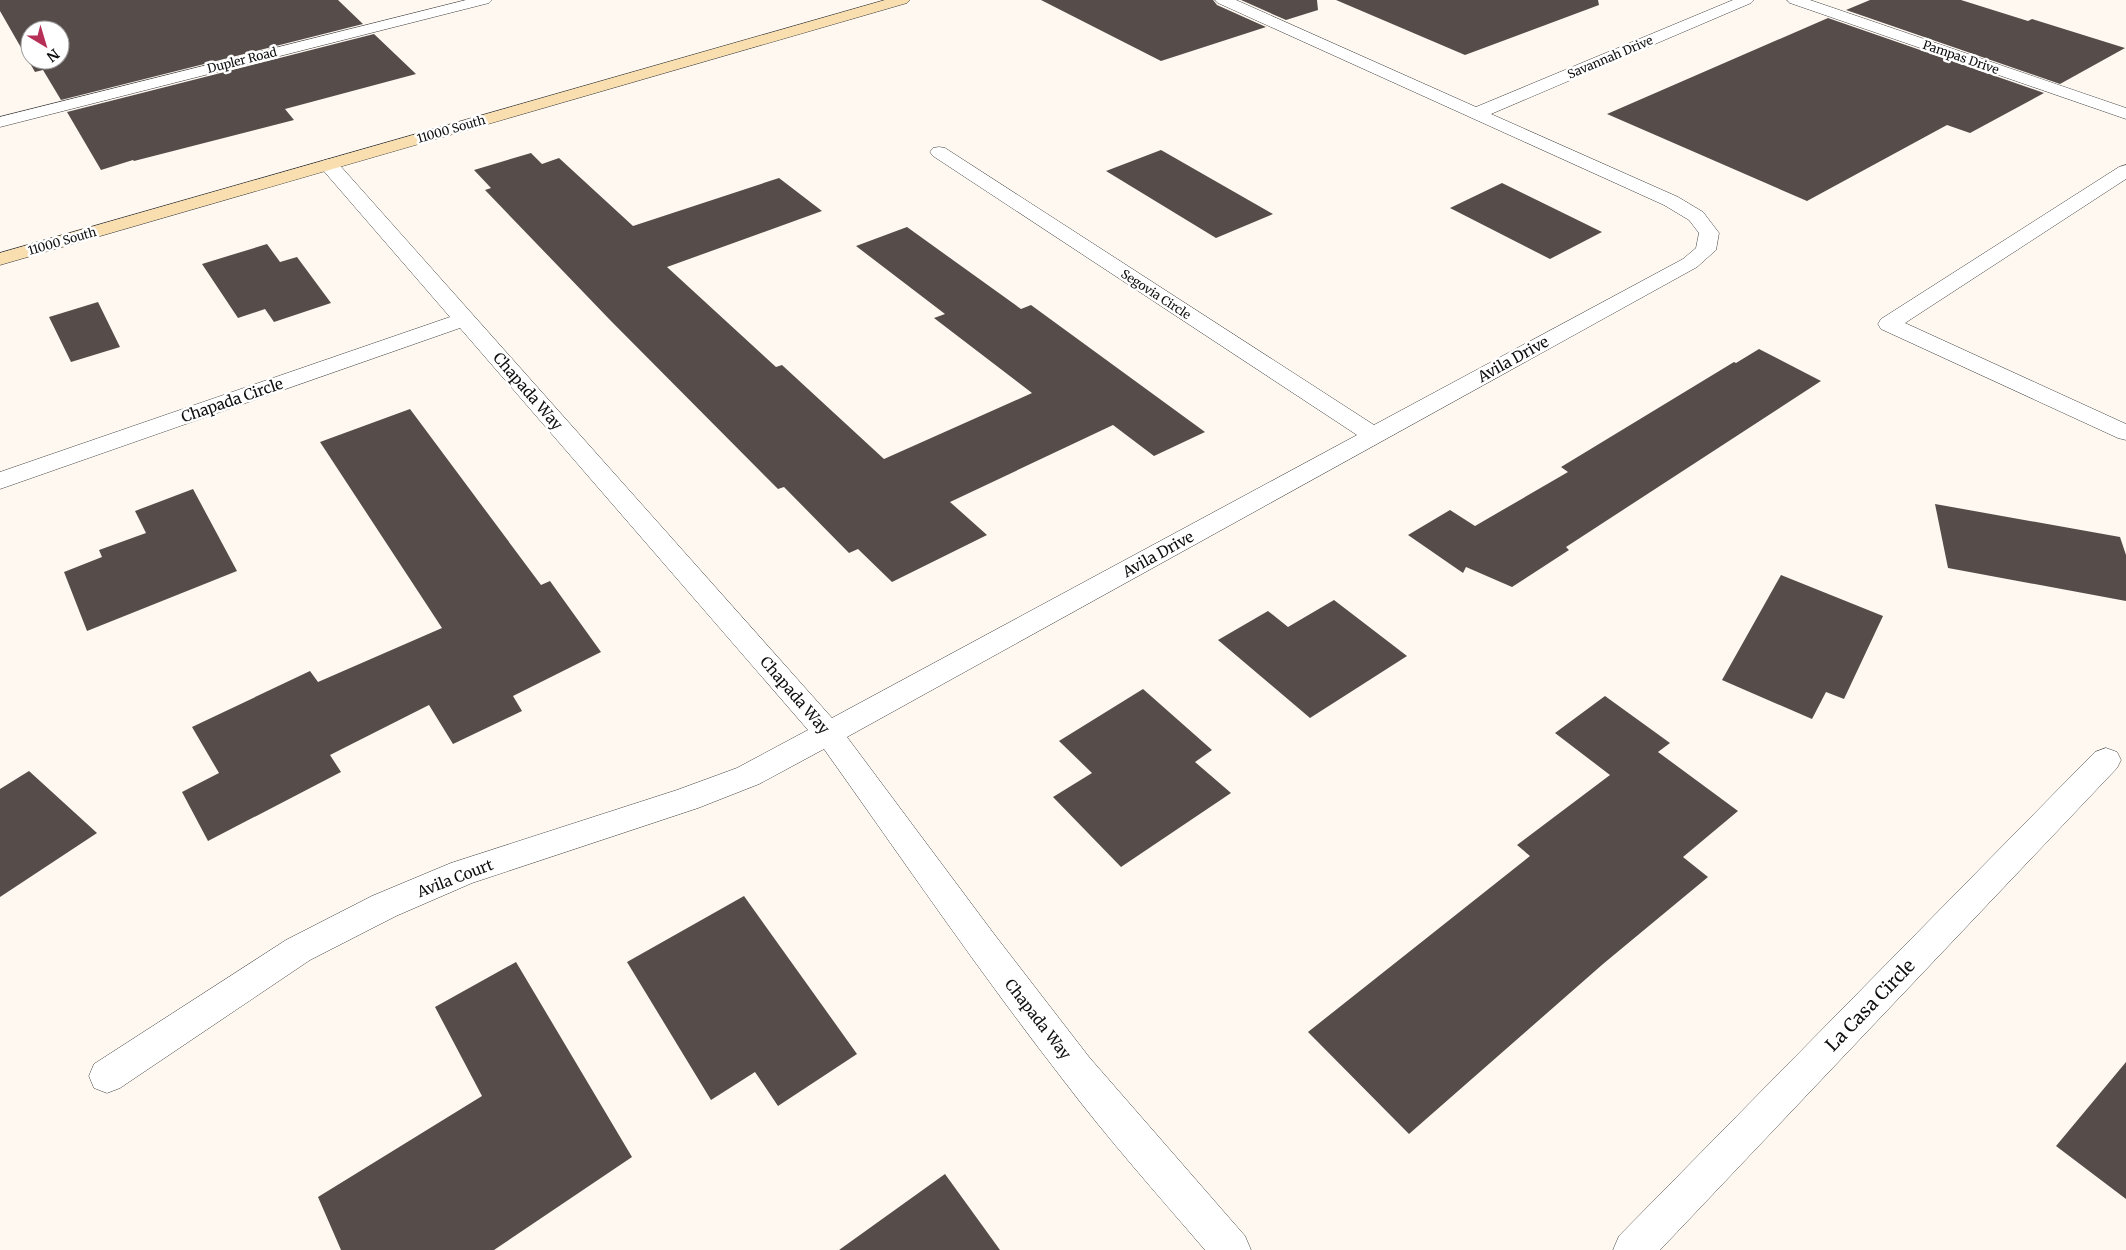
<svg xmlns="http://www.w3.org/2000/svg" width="2126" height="1250" font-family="Merriweather,serif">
  <rect width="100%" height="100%" fill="#fef8f0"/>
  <path fill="#564d4b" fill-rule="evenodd" d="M0 0H338L363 24 61 100 43 70 35 72 0 11ZM30 30H60V60H30Z
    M1041 0H1213L1217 5 1266 27 1161 61Z
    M1241 0H1317L1318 10 1286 20Z
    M1336 0H1598L1599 5 1465 55Z
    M1870 0H1961L2028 21 2032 19 2125 48 2060 84 1846 10Z
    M1828 18 2044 93 1970 133 1947 125 1807 201 1607 114Z
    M374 34 416 74 285 109 294 120 134 161 133 160 101 170 67 112Z
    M1161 150 1273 214 1216 238 1106 171Z
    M531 153 542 164 559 158 633 226 779 178 822 211 667 267 776 367 782 365 884 459 1032 393 934 318 945 314 856 246 907 227 1021 309 1031 305 1205 432 1154 456 1113 425 950 502 987 535 892 582 858 549 849 553 784 487 778 489 611 321 485 190 491 188 474 170Z
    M1502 183 1602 232 1550 259 1450 208Z
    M267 244 280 262 297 257 331 303 274 322 265 309 238 318 202 264Z
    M98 302 120 347 71 362 49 317Z
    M1759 349 1821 381 1566 547 1569 550 1512 587 1466 567 1463 573 1408 535 1450 510 1475 526 1568 472 1561 467 1734 362 1736 363Z
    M410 409 541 585 550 581 601 652 513 696 522 711 453 744 429 705 330 755 341 772 208 841 182 792 219 773 192 727 310 671 318 682 442 628 320 442Z
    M193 489 237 571 87 631 64 572 102 557 99 550 146 533 135 511Z
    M1935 504 2120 537 2126 555V601L1948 568Z
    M1781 575 1883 616 1844 699 1826 692 1812 719 1722 680Z
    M1334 600 1407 656 1310 718 1218 640 1268 611 1288 627Z
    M1143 689 1212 750 1195 762 1231 793 1121 867 1053 797 1092 773 1059 741Z
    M1605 696 1670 743 1658 752 1738 811 1683 857 1708 877 1603 964 1409 1134 1308 1032 1530 856 1517 845 1610 775 1555 733Z
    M29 771 97 833 0 897V789Z
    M744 896 857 1054 778 1106 755 1072 711 1100 627 962Z
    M516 962 632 1157 494 1250H341L318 1197 482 1096 435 1007Z
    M2126 1062V1199L2056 1146Z
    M945 1174 1000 1250H839Z"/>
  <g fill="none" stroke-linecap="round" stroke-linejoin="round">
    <defs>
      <path id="lane" d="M2126 165V179L1905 323 2126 424V440L2118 438 1881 329 1878 324 1881 319 2119 167Z"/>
      <path id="street" d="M466 0H492L489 3 0 127V117Z
        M1215 0H1236L1476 107 1733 0H1754L1751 3 1491 114 1678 197 1703 212 1719 233 1716 250 1697 267 847 737 994 934 1089 1057 1245 1236 1251 1250H1205C1157 1194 1108 1139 1064 1081 980 973 903 860 824 749L759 784 698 808 472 883 396 916 310 960 120 1088 107 1093 94 1088 89 1076 94 1064 286 940 372 896 451 863 677 790 737 768 808 730 460 328 0 489V472L450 317 322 169 320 165 322 161 329 159 336 161 832 718 1357 435 933 156 930 152 933 148 939 147 945 148 1374 425 1683 259 1696 248 1699 233 1689 220 1664 205 1218 3Z
        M1787 0H1810L2126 108V119L1790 3Z
        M2106 748 2117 752 2121 760 2117 768 1660 1250H1613L1619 1236 2095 752Z"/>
      <path id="secondary" d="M885 0H910L907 3 0 265V253Z"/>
    </defs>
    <use href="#lane" stroke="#414141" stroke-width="1"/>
    <use href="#street" stroke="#414141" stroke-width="1"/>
    <use href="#secondary" stroke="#303030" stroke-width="1"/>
    <use href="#lane" fill="#fff" fill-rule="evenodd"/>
    <use href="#street" fill="#fff" fill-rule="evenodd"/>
    <use href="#secondary" fill="#f9dfb0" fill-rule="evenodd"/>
  </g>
  <g text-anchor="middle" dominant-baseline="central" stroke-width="5" stroke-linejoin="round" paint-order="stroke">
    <g font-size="12" fill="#0e0e0e" stroke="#fff">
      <text transform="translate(1610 57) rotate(-23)">Savannah Drive</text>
      <text transform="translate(1961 57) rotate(19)">Pampas Drive</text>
      <text transform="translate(242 60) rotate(-14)">Dupler Road</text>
      <text transform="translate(451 129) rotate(-16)">11000 South</text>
      <text transform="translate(62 241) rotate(-16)">11000 South</text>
      <text transform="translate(1156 294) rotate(33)">Segovia Circle</text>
    </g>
    <g font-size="15" fill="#0e0e0e" stroke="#fff">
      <text transform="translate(1513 359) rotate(-29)">Avila Drive</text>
      <text transform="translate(528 391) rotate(49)">Chapada Way</text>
      <text transform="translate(232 400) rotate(-19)">Chapada Circle</text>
      <text transform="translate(1158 554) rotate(-29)">Avila Drive</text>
      <text transform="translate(795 695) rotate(49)">Chapada Way</text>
      <text transform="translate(455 878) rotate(-21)">Avila Court</text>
      <text transform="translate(1038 1019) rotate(52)">Chapada Way</text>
    </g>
    <g font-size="18" fill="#0e0e0e" stroke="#fff">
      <text transform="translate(1870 1005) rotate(-46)">La Casa Circle</text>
    </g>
  </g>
  <g transform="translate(45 45) rotate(142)"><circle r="24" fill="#ffffff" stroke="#9f9f9f"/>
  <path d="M0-4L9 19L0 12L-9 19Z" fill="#b52f56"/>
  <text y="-8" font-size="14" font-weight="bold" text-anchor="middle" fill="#0e0e0e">N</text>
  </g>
</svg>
